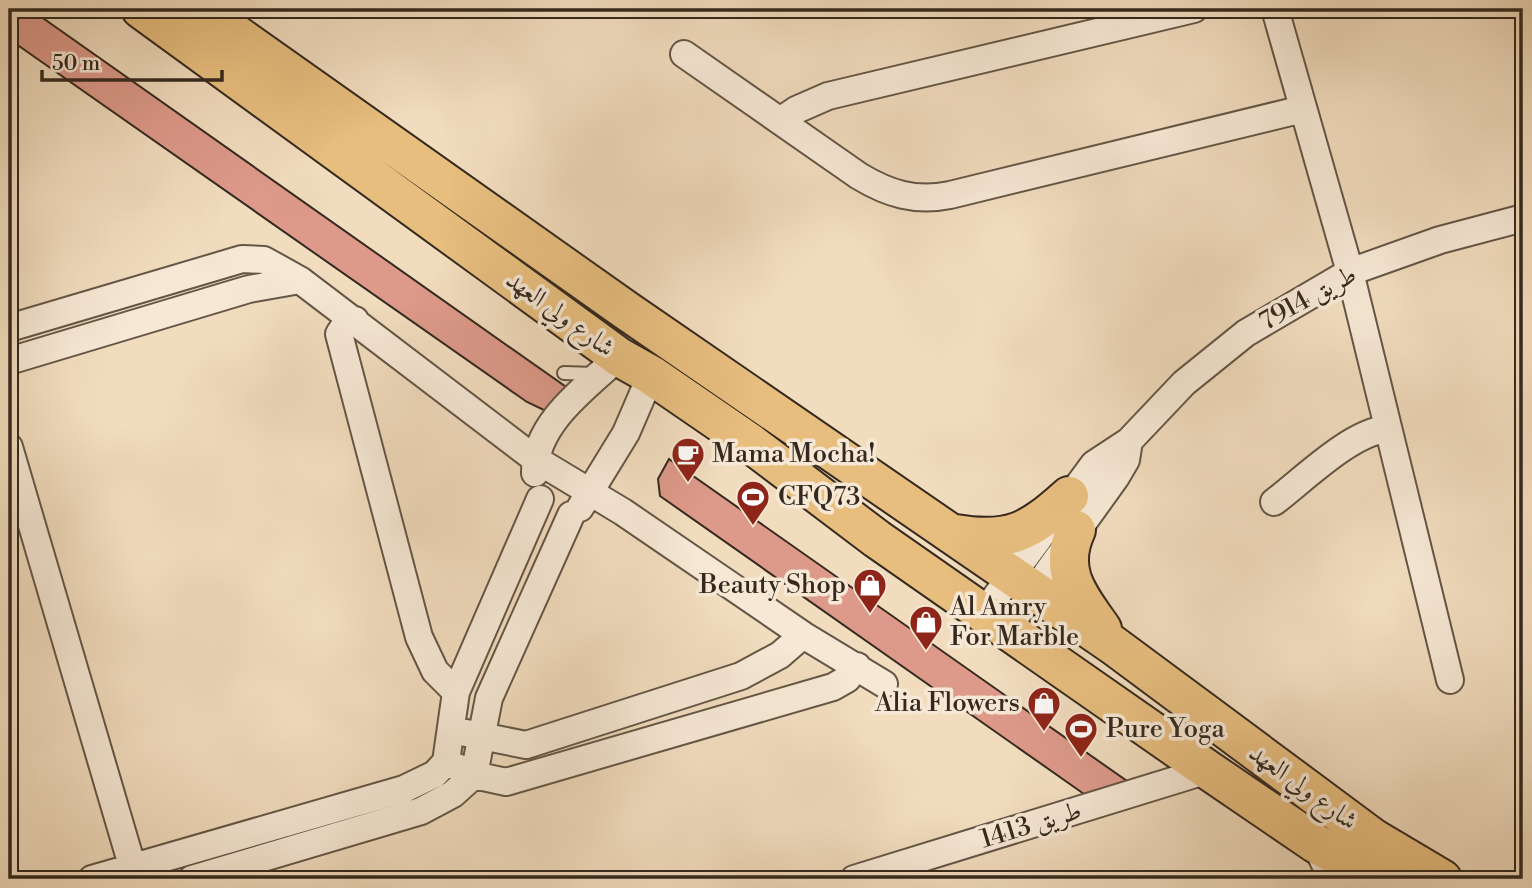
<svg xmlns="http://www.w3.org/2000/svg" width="1532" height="888" font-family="'Libre Bodoni',Amiri,serif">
  <rect width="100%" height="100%" fill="#f1dcbe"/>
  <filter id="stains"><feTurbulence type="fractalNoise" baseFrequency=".00286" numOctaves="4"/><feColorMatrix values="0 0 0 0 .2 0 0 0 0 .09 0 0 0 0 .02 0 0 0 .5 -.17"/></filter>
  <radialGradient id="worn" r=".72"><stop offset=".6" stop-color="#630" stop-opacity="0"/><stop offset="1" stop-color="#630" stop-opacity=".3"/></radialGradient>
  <path fill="#dd998a" stroke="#34291e" stroke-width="2" d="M9 9H30L569 389 548 412 527 402 9 39Z
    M669 459 1127 781 1084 794 660 496 658 479Z"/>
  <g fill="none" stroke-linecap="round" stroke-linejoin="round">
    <defs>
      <path id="lane" d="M564 373 594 374"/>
      <path id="street" d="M1275 9 1350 272 1450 680
        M684 54 859 176C889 194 915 202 950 195L1303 109
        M780 121 796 110 828 96 1194 9
        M355 320 345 325 339 334 419 637 435 671 456 692
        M9 328 242 259 264 260 300 280 535 459 623 512 803 635 884 684
        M9 361 249 289 300 280
        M9 447 136 879
        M535 473C534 424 586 387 619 357
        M1274 502C1303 480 1350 433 1386 429
        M580 508 626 433 651 375
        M983 614 1094 464 1129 441 1184 383 1246 333 1350 272 1440 240 1523 218
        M1006 630 1116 477 1126 460 1129 441
        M466 733 526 745 741 676 780 655 803 635
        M457 767 474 775 506 782 833 687 847 679 857 666
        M1315 843 1332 879
        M92 879 404 789 435 774 446 762 456 692 540 499
        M192 879 421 811 453 794 474 775 489 698 571 515
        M854 879 1208 770"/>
      <path id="primary" d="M141 9 619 357 651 375 750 443 877 539 1208 770 1315 843 1378 879
        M200 9 627 311 1113 645 1373 838 1442 879
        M1076 530C1057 571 1079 596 1102 629
        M955 534C1010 543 1029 532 1069 496"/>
    </defs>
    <use href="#lane" stroke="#635646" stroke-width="16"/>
    <use href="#street" stroke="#635646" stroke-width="30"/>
    <use href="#primary" stroke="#34291e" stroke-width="42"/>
    <use href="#lane" stroke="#f6e8d5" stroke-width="12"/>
    <use href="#street" stroke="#f6e8d5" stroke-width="26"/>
    <use href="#primary" stroke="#e8be7f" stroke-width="38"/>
  </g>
  <defs>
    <symbol id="cafe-pin" viewBox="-11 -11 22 30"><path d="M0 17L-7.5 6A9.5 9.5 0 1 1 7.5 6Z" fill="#8f2418" stroke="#f6e8d5"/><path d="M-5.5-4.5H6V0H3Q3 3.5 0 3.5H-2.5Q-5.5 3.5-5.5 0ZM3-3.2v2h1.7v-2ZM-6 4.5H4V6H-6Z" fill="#fff"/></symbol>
    <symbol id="stadium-pin" viewBox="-11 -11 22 30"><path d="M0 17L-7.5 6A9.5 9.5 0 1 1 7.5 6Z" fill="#8f2418" stroke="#f6e8d5"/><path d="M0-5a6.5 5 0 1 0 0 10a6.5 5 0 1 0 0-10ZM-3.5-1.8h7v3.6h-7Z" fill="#fff"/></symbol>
    <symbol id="shop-pin" viewBox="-11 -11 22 30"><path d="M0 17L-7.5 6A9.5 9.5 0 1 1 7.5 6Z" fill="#8f2418" stroke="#f6e8d5"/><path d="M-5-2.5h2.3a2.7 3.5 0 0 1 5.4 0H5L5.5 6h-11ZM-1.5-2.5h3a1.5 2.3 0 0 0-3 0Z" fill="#fff"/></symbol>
  </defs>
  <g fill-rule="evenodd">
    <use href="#cafe-pin" x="669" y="435" width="38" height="52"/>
    <use href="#stadium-pin" x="734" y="478" width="38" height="52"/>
    <use href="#shop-pin" x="851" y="566" width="38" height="52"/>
    <use href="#shop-pin" x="907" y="603" width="38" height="52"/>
    <use href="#shop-pin" x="1025" y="684" width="38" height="52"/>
    <use href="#stadium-pin" x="1062" y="710" width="38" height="52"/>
  </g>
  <g text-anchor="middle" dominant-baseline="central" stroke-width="7" stroke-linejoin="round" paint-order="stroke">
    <g font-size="26" fill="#34291e" stroke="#f6e8d5">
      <text transform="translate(1308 298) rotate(-29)">طريق 7914</text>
      <text transform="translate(560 314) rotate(36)">شارع ولي العهد</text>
      <text transform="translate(1303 787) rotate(36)">شارع ولي العهد</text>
      <text transform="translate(1031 825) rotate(-17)">طريق 1413</text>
    </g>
    <g font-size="26" fill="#34291e" stroke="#f6e8d5" text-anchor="start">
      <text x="712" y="454">Mama Mocha!</text>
      <text x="778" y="497">CFQ73</text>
      <text x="846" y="585" text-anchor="end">Beauty Shop</text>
      <text x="950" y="607">Al Amry<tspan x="950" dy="30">For Marble</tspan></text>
      <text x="1020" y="703" text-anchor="end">Alia Flowers</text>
      <text x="1106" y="729">Pure Yoga</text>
    </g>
  </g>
  <rect width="1532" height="888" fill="none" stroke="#f1dcbe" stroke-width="35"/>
  <rect x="10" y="10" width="1511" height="867" fill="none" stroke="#34291e" stroke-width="3.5"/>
  <rect x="18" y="18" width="1497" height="853" fill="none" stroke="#34291e" stroke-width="2"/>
  <path d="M42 70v10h180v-10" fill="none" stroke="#34291e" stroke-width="3.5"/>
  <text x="52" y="70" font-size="21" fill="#34291e" stroke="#f6e8d5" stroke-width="5" paint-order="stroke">50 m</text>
  <rect width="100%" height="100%" filter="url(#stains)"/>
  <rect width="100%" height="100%" fill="url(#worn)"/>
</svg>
